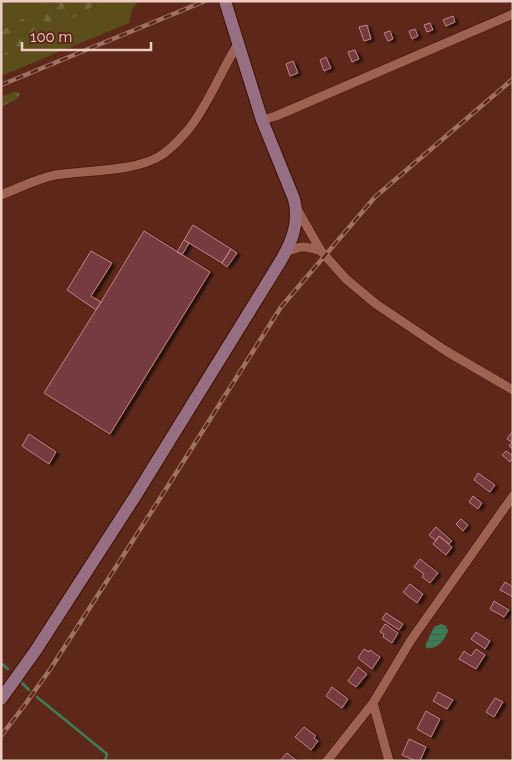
<svg xmlns="http://www.w3.org/2000/svg" width="514" height="762" font-family="Raleway,sans-serif">
  <defs>
    <pattern id="forest-firs" width="22" height="20" patternUnits="userSpaceOnUse" patternTransform="scale(1.25)"><rect width="22" height="20" fill="#5b4e1a"/><path d="M5 1l3.5 6h-7zM16 11l3.5 6h-7z" fill="#73663a"/></pattern>
    <pattern id="water-rules" width="6" height="5" patternUnits="userSpaceOnUse" patternTransform="scale(1.25)"><rect width="6" height="5" fill="#3e7d58"/><path d="M0 2.5h6" fill="none" stroke="#42634c"/></pattern>
    <filter id="shadow"><feDropShadow dx="3.5" dy="2" stdDeviation="1" flood-color="#0009"/></filter>
  </defs>
  <rect width="100%" height="100%" fill="#5d2819"/>
  <path fill="#5b4e1a" d="M1 1H59L46 6 1 30Z
    M103 1H139L132 9 129 23 1 76V57L32 42Z"/>
  <path fill="url(#forest-firs)" d="M59 1H103L32 42 1 57V30L46 6Z
    M16 91 20 94 17 99 1 107V97Z"/>
  <path fill="url(#water-rules)" d="M441 624 446 626 448 631C444 641 437 650 426 648V644L434 627Z"/>
  <g fill="none" stroke-linecap="round" stroke-linejoin="round">
    <path stroke="#3e7d58" stroke-width="2.5" d="M1 663 8 669
      M19 680 29 690
      M37 697 107 754 105 761"/>
  </g>
  <path fill="#753a3f" stroke="#c48285" filter="url(#shadow)" d="M453 16 455 22 446 26 443 20Z
    M430 23 433 30 427 32 424 25Z
    M367 25 371 39 364 41 359 27Z
    M415 29 418 36 412 39 409 31Z
    M390 31 393 39 388 41 384 33Z
    M355 50 359 59 352 62 348 52Z
    M326 57 331 68 324 71 320 60Z
    M293 61 298 73 290 76 286 64Z
    M193 225 231 249 222 263 184 240Z
    M144 231 210 272 110 434 44 393 101 302Z
    M184 240 189 243 182 255 177 252Z
    M231 249 237 253 227 267 222 263Z
    M91 251 112 263 91 296 101 302 96 310 67 290Z
    M512 432 513 433V449L509 446 512 442 507 439Z
    M29 434 56 452 49 464 22 446Z
    M506 451 513 456V458L510 462 502 455Z
    M478 473 495 485 490 492 474 480Z
    M473 496 482 503 478 509 469 502Z
    M461 519 468 525 463 531 456 524Z
    M436 527 452 541 449 544 439 536 436 541 429 535Z
    M439 536 452 547 446 555 433 544Z
    M420 559 438 573 430 583 422 577 424 574 414 567Z
    M505 582 513 587V597L500 590Z
    M410 584 423 594 417 603 403 592Z
    M494 601 509 610 504 617 490 609Z
    M386 613 403 624 399 630 382 619Z
    M385 624 398 633 392 643 383 637 384 634 380 632Z
    M476 632 490 641 485 649 471 639Z
    M364 649 369 652 370 650 380 657 372 669 358 658Z
    M476 649 485 655 476 669 459 659 464 651 471 656Z
    M358 667 367 674 356 687 348 681Z
    M332 687 348 699 342 708 326 696Z
    M438 692 453 700 447 709 433 701Z
    M495 698 503 702 494 717 486 712Z
    M426 711 440 719 431 737 417 729Z
    M304 727 316 736 314 738 318 741 311 750 295 737Z
    M409 739 426 747 420 761H416L402 755Z
    M287 753 297 761H280Z"/>
  <g fill="none" stroke-linecap="round" stroke-linejoin="round">
    <defs>
      <path id="street" d="M262 120 276 116 513 14
        M1 195C19 188 36 179 55 175 86 170 134 172 160 156 170 150 180 139 188 130 209 104 220 72 238 44
        M297 209 321 251 346 279 376 304 446 351 513 390
        M286 252C302 245 305 246 321 251
        M373 703 389 761
        M327 761 373 703 411 640 513 496"/>
      <path id="secondary" d="M1 699 36 650 136 495 280 262C292 242 300 222 294 199L262 120 225 1"/>
    </defs>
    <use href="#street" stroke="#400d01" stroke-width="10"/>
    <use href="#secondary" stroke="#400d01" stroke-width="14"/>
    <use href="#street" stroke="#9d6251" stroke-width="9"/>
    <use href="#secondary" stroke="#967082" stroke-width="12"/>
    <defs>
      <path id="rail" d="M1 85 205 1
        M1 736 24 706 51 668 166 489 281 307 375 197 513 79"/>
    </defs>
    <use href="#rail" stroke="#9f7266" stroke-width="4.5"/>
    <use href="#rail" stroke="#5d2819" stroke-width="2.5" stroke-dasharray="8" stroke-linecap="butt"/>
  </g>
  <rect width="514" height="762" fill="none" stroke="#efccc3" stroke-width="5"/>
  <path d="M22 42v8h129v-8" fill="none" stroke="#efccc3" stroke-width="2.5"/>
  <text x="30" y="42" font-size="15" fill="#efccc3" stroke="#5d2819" stroke-width="4" paint-order="stroke">100 m</text>
</svg>
